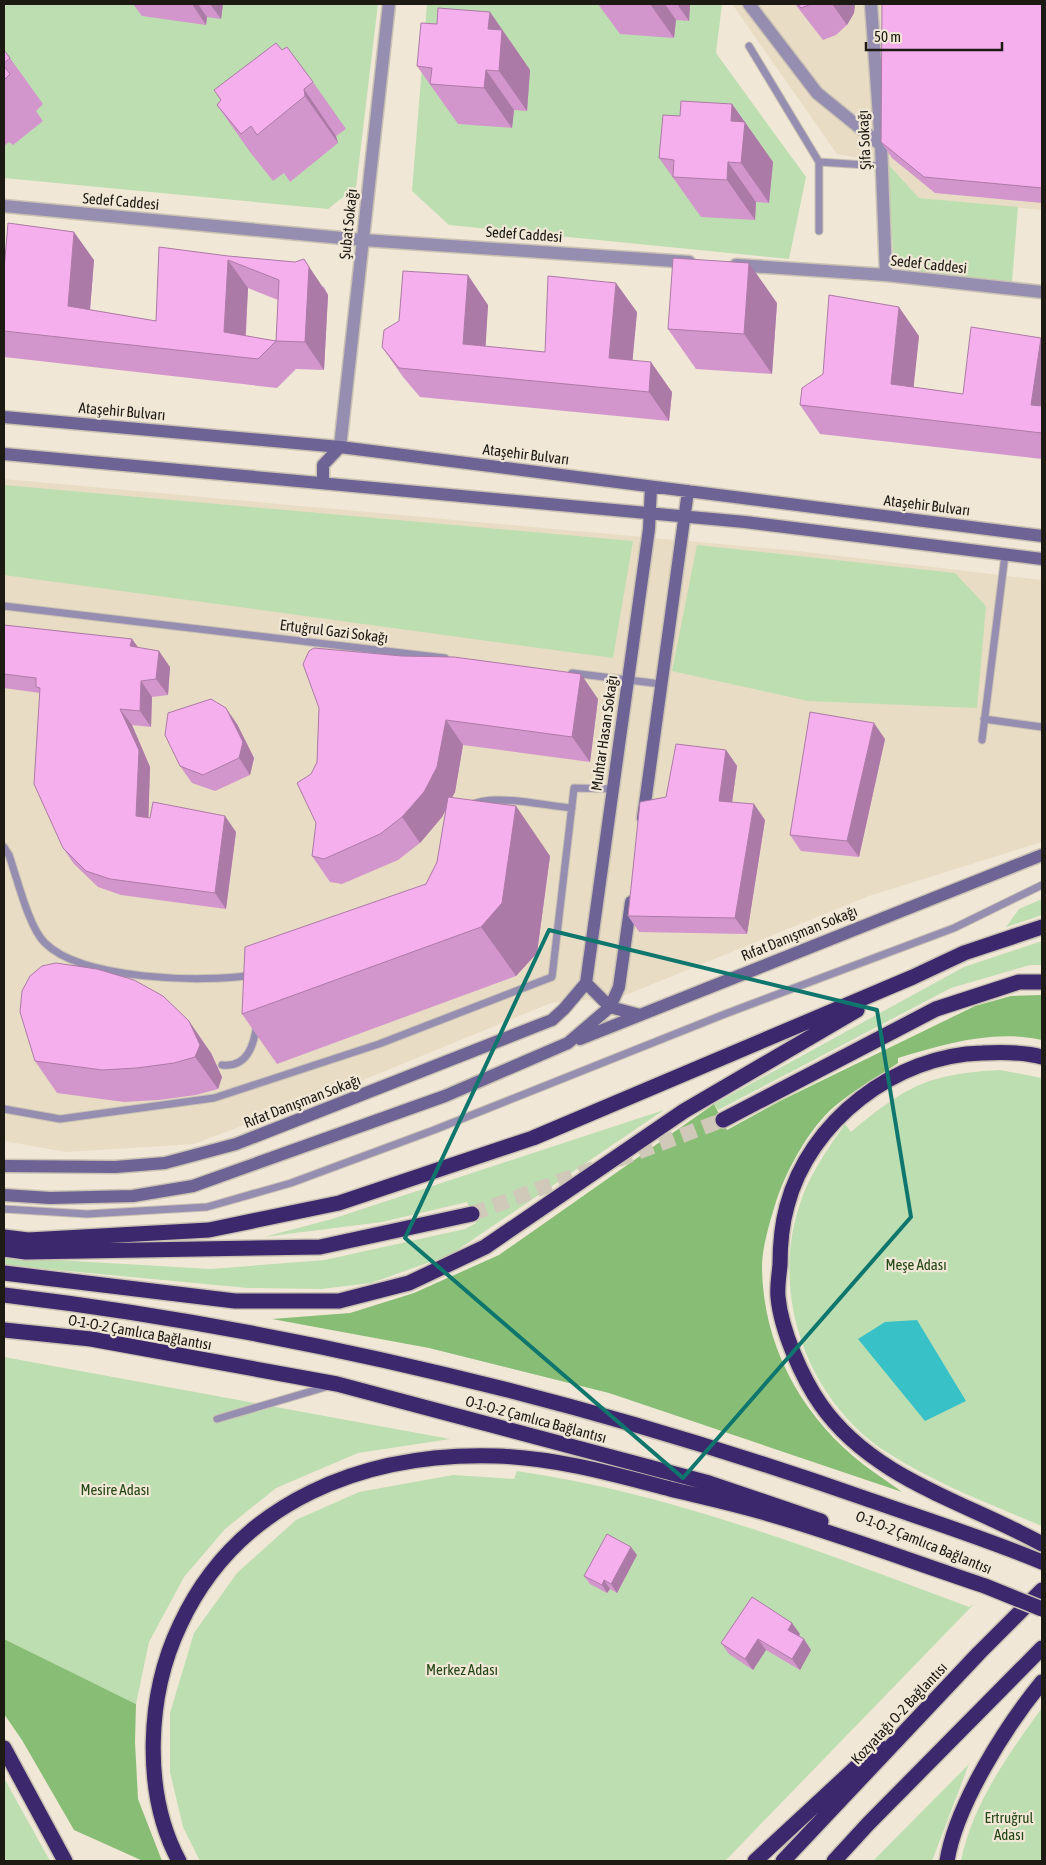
<svg xmlns="http://www.w3.org/2000/svg" width="1046" height="1865" font-family="'Asap Condensed',sans-serif">
  <rect width="100%" height="100%" fill="#f0e7d6"/>
  <path fill="#e8dcc4" d="M732 4H1042V210L919 198 887 163 837 154Z
    M4 479 798 551 1042 580V842L869 896 621 997 551 1003 363 1080 194 1144 66 1152 4 1141Z"/>
  <path fill="#bddeb1" d="M4 4H378L356 187 328 209 4 178Z
    M427 4H722L716 53 806 177 789 259 449 225 412 191Z
    M887 163 919 198 1018 207 1012 282 926 273 894 262Z
    M4 485 633 541 613 658 4 575Z
    M697 545 955 573 986 606 977 708 808 701 672 671Z
    M1042 899V915L1006 927 1019 909Z
    M1042 941V965H1030L951 988 718 1110 714 1104 964 967Z
    M1000 1070 1042 1078V1526C990 1504 936 1484 888 1453 809 1402 771 1299 798 1210 807 1178 826 1151 845 1124L851 1132C906 1086 928 1074 1000 1070Z
    M664 1110 450 1255 371 1283 321 1289 248 1288 4 1265V1257L211 1269 325 1260 465 1229 476 1223 467 1202 382 1222 264 1237 332 1219Z
    M4 1357 450 1439 358 1453 276 1488 225 1529 184 1577 149 1642 136 1704 4 1639Z
    M517 1471C674 1494 821 1552 969 1607L974 1604 725 1861H200L183 1827 170 1772V1713L194 1633 237 1573 296 1520 359 1492 453 1475 514 1479Z
    M1042 1708V1861H961C972 1805 1009 1753 1042 1708Z
    M969 1764 932 1861H873Z
    M4 1778 50 1861H4Z"/>
  <path fill="#88bd75" d="M1042 995V1040C994 1029 944 1044 898 1058V1063C877 1077 854 1090 835 1106 809 1128 785 1172 775 1205 769 1225 762 1247 762 1268 763 1342 798 1409 853 1456 868 1469 886 1480 902 1492L609 1393 429 1348 272 1319 350 1313 414 1293 499 1255 714 1104 727 1130 780 1101 975 1006 1011 996Z
    M4 1639 136 1704 135 1742 138 1799 162 1861H143L74 1830 22 1740 4 1714Z"/>
  <path fill="#38c2c8" d="M917 1320 966 1401 925 1421 858 1339 885 1322Z"/>
  <g fill="none" stroke-linecap="round" stroke-linejoin="round">
    <path stroke="#d0c8b9" stroke-width="15" stroke-dasharray="15 8" stroke-linecap="butt" d="M617 1160 723 1120
      M472 1214 595 1168"/>
    <defs>
      <path id="lane" d="M749 46 819 162 882 166
        M819 162V231
        M4 606 445 658
        M572 673 661 684
        M984 719 1042 727
        M982 740 1005 555
        M471 805C493 793 546 806 572 808
        M4 847 9 855C17 878 29 928 45 943 82 980 203 983 252 975
        M222 1065C248 1068 254 1044 257 1024
        M4 1109 60 1119 214 1098 379 1044 552 977 574 788 613 789
        M4 1209 87 1214 207 1207 291 1183 434 1130 725 1014 954 928 1042 885
        M217 1419 329 1386"/>
      <path id="street" d="M749 4 817 93 881 145
        M871 4 881 145 886 275
        M4 206 363 240 689 262
        M736 265 886 275 1042 292
        M340 447 389 4"/>
      <path id="secondary" d="M4 417 340 447 1042 536
        M4 454 745 522 1042 559
        M323 482V465L340 447
        M643 818 688 491
        M586 983 649 529 651 487
        M586 983 610 1007 640 1015
        M580 1039 1042 855
        M4 1166 115 1167 165 1163 236 1144 552 1020 564 1009 586 983
        M4 1195 50 1198 133 1196 193 1186 445 1096 568 1043 610 1007 619 987 631 902"/>
      <path id="highway" d="M1042 1057C1024 1052 1001 1052 982 1053 896 1055 809 1121 787 1206 782 1224 780 1246 780 1265 779 1276 777 1287 778 1297 781 1330 802 1378 821 1405 873 1479 966 1502 1042 1544
        M723 1120 936 1009 1019 982H1042
        M4 1237 28 1240 209 1230 339 1203 533 1138 913 977 964 953 1042 927
        M4 1249 26 1252 320 1247 472 1214
        M4 1273 235 1301H339L409 1283 485 1247 684 1111 857 1010
        M4 1295C297 1330 586 1401 864 1498 924 1519 984 1538 1042 1562
        M4 1330 91 1339 337 1384 709 1483 821 1521
        M4 1748 65 1861
        M179 1861C142 1792 147 1694 180 1625 238 1500 366 1452 497 1456 556 1458 613 1474 670 1489 703 1497 736 1504 769 1514 842 1535 913 1562 985 1586
        M755 1861 879 1746
        M783 1861 979 1653 1042 1590
        M834 1861 868 1824 1042 1648
        M947 1861C956 1805 1006 1726 1042 1682"/>
    </defs>
    <use href="#lane" stroke="#cac2b3" stroke-width="9"/>
    <use href="#street" stroke="#cac2b3" stroke-width="15"/>
    <use href="#secondary" stroke="#cac2b3" stroke-width="15"/>
    <use href="#highway" stroke="#cac2b3" stroke-width="18"/>
    <use href="#lane" stroke="#958eb1" stroke-width="7"/>
    <use href="#street" stroke="#958eb1" stroke-width="12"/>
    <use href="#secondary" stroke="#6d6395" stroke-width="12"/>
    <use href="#highway" stroke="#3c286c" stroke-width="15"/>
    <defs>
      <path id="highway-bridge" d="M985 1586 1042 1609"/>
    </defs>
    <use href="#highway-bridge" stroke="#cac2b3" stroke-width="18" stroke-linecap="butt"/>
    <use href="#highway-bridge" stroke="#3c286c" stroke-width="15"/>
  </g>
  <path fill="#d396cc" fill-rule="evenodd" d="M130 4H223L221 19 207 17 206 25 142 16 133 4Z
    M598 4H690L689 21 676 20 674 38 620 34Z
    M795 4H855L854 13 847 25 836 35 823 40Z
    M1042 4V203L935 193 892 158 881 142Z
    M490 12 530 70 527 111 514 110 512 128 458 124 417 66 437 24Z
    M4 50 10 58 43 104 36 111 43 121 13 145 9 142 4 146Z
    M282 50 313 82 346 129 336 136 338 143 290 182 284 173 273 181 250 152 217 105Z
    M732 104 773 162 769 203 756 202 755 220 701 217 659 158 680 116Z
    M228 256 324 287 328 295 324 370 296 369 277 388 4 357V270L94 260 90 310 156 321ZM248 288 278 300 276 341 246 336Z
    M777 303 772 374 696 369 668 329Z
    M488 305 485 347 545 352 637 312 632 361 672 392 669 421 420 397 403 377 382 347 399 321Z
    M919 336 913 387 963 394 1041 338 1042 339V459L820 434 800 405Z
    M4 625 132 639 138 647 170 667 168 695 152 697 151 727 132 725 150 767 148 818 236 832 226 909 121 895 98 887 74 864 63 848 40 693 4 688Z
    M598 699 590 762 463 745 455 792 452 797 550 856 537 953 516 976 277 1064 242 1014 426 884 437 862 446 809 442 817 420 843 398 860 342 884 330 882 312 856 316 823 311 774 317 762 319 708Z
    M237 724 254 758 250 775 215 791 192 783 180 766Z
    M885 739 859 857 801 851 790 835Z
    M726 750 737 766 732 802 765 820 747 934 639 932 628 916 666 797Z
    M211 1053 222 1077 218 1089 196 1095 159 1100 124 1102 57 1093 35 1061Z
    M637 1555 617 1593 610 1589 607 1593 590 1584 584 1576Z
    M800 1634 799 1637 811 1650 800 1670 766 1650 753 1670 729 1654 721 1643Z"/>
  <path fill="#ac7aa6" d="M192 4H198L207 17 206 25Z
    M210 4H223L221 19Z
    M650 4H665L676 20 674 38Z
    M677 4H690L689 21Z
    M832 4H855L854 13 847 25Z
    M490 12 530 70 527 111 499 71 488 29Z
    M486 70 514 110 512 128 484 88Z
    M304 89 336 136 338 143 305 96Z
    M732 104 773 162 769 203 741 163 731 121Z
    M728 162 756 202 755 220 727 180Z
    M74 232 94 260 88 334 68 306Z
    M304 259 328 295 324 370 305 342Z
    M228 260 248 288 244 358 224 332Z
    M749 263 777 303 772 374 744 334Z
    M468 275 488 305 484 374 463 344Z
    M616 283 637 312 630 388 609 358Z
    M899 307 919 336 911 412 891 384Z
    M1041 338 1042 339V420L1031 405Z
    M651 362 672 392 669 421 649 392Z
    M132 639 143 655 130 646Z
    M159 651 170 667 168 695 156 679Z
    M581 674 598 699 590 762 572 737Z
    M141 681 152 697 151 727 140 711Z
    M226 708 237 724 254 758 250 775 239 758Z
    M120 709 132 725 150 767 148 833 136 816Z
    M446 720 463 745 455 792 442 817 420 843 402 817Z
    M874 723 885 739 859 857 847 841Z
    M726 750 737 766 730 817 719 801Z
    M754 804 765 820 747 934 735 918Z
    M516 806 550 856 537 953 516 976 481 927Z
    M225 816 236 832 226 909 215 893Z
    M189 1021 211 1053 222 1077 218 1089 195 1057Z
    M631 1547 637 1555 617 1593 611 1584Z
    M604 1580 610 1589 607 1593 602 1585Z
    M792 1623 800 1634 796 1641 788 1630Z
    M758 1639 766 1650 753 1670 745 1659Z
    M804 1639 811 1650 800 1670 792 1659Z"/>
  <path fill="#f5afed" stroke="#ac7aa6" fill-rule="evenodd" d="M798 4H811L801 8Z
    M882 4H1042V188L924 177 881 142Z
    M438 8 490 12 488 29 502 30 499 71 486 70 484 88 430 84 432 68 417 66 421 23 437 24Z
    M276 43 282 50 287 47 313 82 304 89 305 96 257 135 251 126 241 134 217 105 221 100 214 90Z
    M4 50 10 58 4 63Z
    M4 66 10 74 4 80Z
    M681 101 732 104 731 121 745 122 741 163 728 162 727 180 673 177 674 160 659 158 663 115 680 116Z
    M8 223 74 232 68 306 156 321 159 247 228 256 295 262 304 259 309 267 305 342 276 341 258 359 4 331V270ZM228 260 279 280 276 341 224 332Z
    M673 258 749 263 744 334 668 329Z
    M403 271 468 275 463 344 545 352 548 276 616 283 609 358 651 362 649 392 399 368 382 347 384 330 399 321Z
    M829 295 899 307 891 384 963 394 971 327 1041 338 1031 405 1042 406V433L800 405 802 388 823 374Z
    M4 625 132 639 130 646 159 651 156 679 141 681 140 711 120 709 139 750 136 816 150 818 153 802 225 816 215 893 110 879 86 871 63 848 34 784 40 688 36 687V678L4 674Z
    M314 648 402 656 454 657 581 674 572 737 446 720 437 767 424 792 402 817 380 834 324 859 312 856 316 823 297 783 311 774 317 762 319 708 303 664 309 651Z
    M211 699 226 708 243 742 239 758 203 775 180 766 165 735 168 713Z
    M810 712 874 723 847 841 790 835Z
    M676 744 726 750 719 801 754 804 735 918 628 916 640 802 666 797Z
    M448 797 516 806 502 903 481 927 242 1014 245 947 426 884 437 862Z
    M56 963 97 969 134 980 163 996 189 1021 200 1045 195 1057 174 1063 137 1068 102 1070 35 1061 20 1012 22 991 30 976 42 966Z
    M607 1534 631 1547 611 1584 604 1580 602 1585 584 1576Z
    M752 1597 792 1623 788 1630 804 1639 792 1659 758 1639 745 1659 721 1643Z"/>
  <path fill="none" stroke="#0f766e" stroke-width="4" stroke-linejoin="round" d="M549 930 877 1010 911 1217 683 1478 405 1238Z"/>
  <g text-anchor="middle" dominant-baseline="central" stroke-width="4.5" stroke-linejoin="round" paint-order="stroke">
    <g font-size="15" fill="#1d1a14" stroke="#f0e7d6">
      <text transform="translate(864 140) rotate(-93)">Şifa Sokağı</text>
      <text transform="translate(121 201) rotate(5)">Sedef Caddesi</text>
      <text transform="translate(348 224) rotate(-84)">Şubat Sokağı</text>
      <text transform="translate(524 234) rotate(4)">Sedef Caddesi</text>
      <text transform="translate(929 264) rotate(6)">Sedef Caddesi</text>
      <text transform="translate(122 411) rotate(5)">Ataşehir Bulvarı</text>
      <text transform="translate(526 454) rotate(7)">Ataşehir Bulvarı</text>
      <text transform="translate(927 505) rotate(7)">Ataşehir Bulvarı</text>
      <text transform="translate(334 631) rotate(7)">Ertuğrul Gazi Sokağı</text>
      <text transform="translate(604 733) rotate(-82)">Muhtar Hasan Sokağı</text>
      <text transform="translate(799 933) rotate(-22)">Rıfat Danışman Sokağı</text>
      <text transform="translate(302 1101) rotate(-21)">Rıfat Danışman Sokağı</text>
      <text transform="translate(140 1332) rotate(10)">O-1-O-2 Çamlıca Bağlantısı</text>
      <text transform="translate(536 1419) rotate(15)">O-1-O-2 Çamlıca Bağlantısı</text>
      <text transform="translate(924 1542) rotate(22)">O-1-O-2 Çamlıca Bağlantısı</text>
      <text transform="translate(899 1713) rotate(-47)">Kozyatağı O-2 Bağlantısı</text>
    </g>
    <g font-size="15" fill="#244716" stroke="#f0e7d6">
      <text x="916" y="1264">Meşe Adası</text>
      <text x="115" y="1489">Mesire Adası</text>
      <text x="462" y="1669">Merkez Adası</text>
      <text x="1009" y="1817">Ertruğrul<tspan x="1009" dy="17">Adası</tspan></text>
    </g>
  </g>
  <rect width="1046" height="1865" fill="none" stroke="#1d1a14" stroke-width="10"/>
  <path d="M866 42v8h136v-8" fill="none" stroke="#1d1a14" stroke-width="2.5"/>
  <text x="874" y="42" font-size="15" fill="#1d1a14" stroke="#f0e7d6" stroke-width="4" paint-order="stroke">50 m</text>
</svg>
